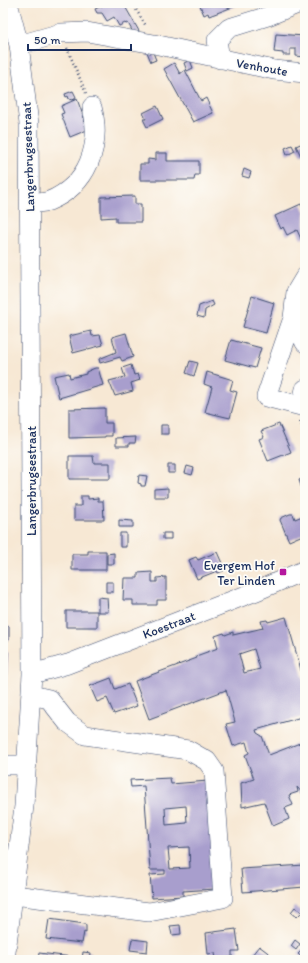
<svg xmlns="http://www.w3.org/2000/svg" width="308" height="963" font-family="Itim,sans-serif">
  <rect width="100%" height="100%" fill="#fdfcf7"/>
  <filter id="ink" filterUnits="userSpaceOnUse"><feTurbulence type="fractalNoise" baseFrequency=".025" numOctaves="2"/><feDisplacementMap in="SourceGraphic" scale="8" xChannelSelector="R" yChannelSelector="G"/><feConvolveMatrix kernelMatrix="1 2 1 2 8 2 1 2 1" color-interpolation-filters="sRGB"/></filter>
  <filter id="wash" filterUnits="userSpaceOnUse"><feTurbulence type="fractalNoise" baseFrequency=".012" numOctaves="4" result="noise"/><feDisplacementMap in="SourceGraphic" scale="16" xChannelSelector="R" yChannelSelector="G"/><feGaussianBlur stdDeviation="0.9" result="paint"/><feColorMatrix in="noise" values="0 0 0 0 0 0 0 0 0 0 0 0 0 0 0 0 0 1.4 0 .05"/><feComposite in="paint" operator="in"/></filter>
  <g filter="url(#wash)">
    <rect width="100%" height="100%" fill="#f7e8d4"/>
    <g id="blocks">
      <path fill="#a89ecd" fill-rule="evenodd" d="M100 3H116L117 5 123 3 139 31 134 34 128 23 126 24 125 23 119 26 114 17 107 21 102 13H97L95 9 102 6Z
        M199 3H237L238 5 209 16 208 13 204 15Z
        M276 34 305 36V57L296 56V49H290V55H283V53L274 52Z
        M152 50 156 60 151 62 147 52Z
        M190 60 193 68 187 71 184 63Z
        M174 63 180 74 185 70 201 101 206 98 213 113 193 122 164 69Z
        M73 91 76 97 75 99 72 100 69 99 68 96 66 97 65 94Z
        M77 99 85 121 84 122 87 130 70 137 61 114 64 113 61 106Z
        M157 106 163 119 147 127 143 119H146L143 113Z
        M305 142V154L301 156 296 146Z
        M292 145 295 151 287 155 285 148Z
        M156 153H167V161H199V175H195L194 180H140V164H148V159L156 160Z
        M244 169 251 172 249 178 242 176Z
        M135 196V204H141V222H116V217L101 218V197Z
        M301 204 305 213V237L301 239 297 230 287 235 283 227 281 229 275 216Z
        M252 296 274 303 266 333 243 327Z
        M212 301 214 305 205 310 204 318 197 316 199 306Z
        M91 331 92 336 100 335 103 345 73 353 69 336Z
        M126 333 133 357 122 361 120 357 100 363 99 359 116 352 112 337Z
        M231 340 261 348 255 368 225 360Z
        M190 361 198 363 194 376 186 373Z
        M131 365 134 375 138 374 140 380 131 383 133 391 115 396 109 381 125 377 122 368Z
        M95 368H98L103 385 59 398 54 376 69 373 70 378 86 374V372Z
        M207 372 233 380 230 390 237 392 230 418 205 412 212 387 204 384Z
        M105 408V423H112V436H105V437L69 438V409Z
        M279 424 291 452 268 461 259 439 264 437 261 431Z
        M161 425H168V434H161Z
        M136 437 135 443H129V446H116V438Z
        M69 456H93L94 463H110V479H69Z
        M168 465H175V473H168Z
        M187 466 194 468 192 475 185 473Z
        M139 475 147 476 145 486H141V484L138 483Z
        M305 478V488L302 489 299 480Z
        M168 488V497H154V489Z
        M81 496H88V499L98 498V501H103L104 520H74V506H81Z
        M290 514H293L295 519 305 515V534L289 541 280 520 281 518Z
        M119 520 133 521V527H119Z
        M120 533H126V547H120Z
        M163 533H171V539H163Z
        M88 551H106V570H72V554H88Z
        M217 552 225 570 218 573 217 571 197 579 189 560 196 557 198 560Z
        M114 553V564H107V554Z
        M152 572V582H157V578L166 577V600H157V605H133V600H123L124 578H138V573Z
        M106 582H113V592H106Z
        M98 597 107 598 108 612H98Z
        M66 611H97V627H66Z
        M286 617 305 684V716L256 730 257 733 262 736 269 755 305 741V796L297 787 298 792 289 795 293 805 285 808 289 819 273 826 264 802 242 807 241 783 254 779 245 755 249 753 246 742 233 746 226 724 235 722 226 690 149 719 135 681 197 658 196 656 218 648 215 636 224 633 225 635 233 632V635L263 628 261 621 267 620 268 622ZM254 649 260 669 244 673 239 654Z
        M3 626H9V640L5 639V652H8L7 675H3Z
        M111 678 115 689 128 684 137 706 114 714 107 698 97 702 90 686Z
        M170 778 171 784 208 781 215 889 183 891V896L152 898 150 875 165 874V870H150L144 786 131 787 130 780ZM186 806 187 823 166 825 165 808ZM189 847 190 868 170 869 168 848Z
        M305 865V887L243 892 241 869Z
        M295 907 302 912 297 917 291 912Z
        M49 919 85 924 86 926V933L84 932 82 943 46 939Z
        M180 925 181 934 172 935 170 926Z
        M236 929 239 951H232V957L216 959 215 953 208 954 206 933Z
        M132 939 148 941 147 952 130 950Z
        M295 940 300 944 296 950 291 946Z
        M259 946 271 955 277 960H248Z
        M303 949 305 951V960L298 954Z
        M83 952 91 953 90 960H82Z
        M39 953 80 958 79 960H38Z"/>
    </g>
  </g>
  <g filter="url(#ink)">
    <use href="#blocks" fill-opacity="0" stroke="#3c4b70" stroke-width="1"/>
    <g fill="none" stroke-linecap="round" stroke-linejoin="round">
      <defs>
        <path id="minor" d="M19 45 61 33 87 32 154 44 274 70 305 73
          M220 59 217 40 229 28 268 16 300 3
          M30 204C36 203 43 203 49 201 88 185 102 146 92 107
          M305 277 296 292 293 318 266 397 301 406 305 389
          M293 318 305 343
          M32 674 68 664 254 592 305 570
          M3 765H27
          M14 895 149 912 223 898 214 771 207 761 188 750 85 735 67 722 49 699 31 695
          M5 960 24 806 32 674 29 124 19 45 8 3"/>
      </defs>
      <use href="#minor" stroke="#3c4b70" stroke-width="20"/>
      <path stroke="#3c4b70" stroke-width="2.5" stroke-dasharray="1 3" stroke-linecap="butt" d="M132 3 146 26
        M67 48 86 93
        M300 421 305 434"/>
      <use href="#minor" stroke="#fff" stroke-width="19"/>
    </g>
  </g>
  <rect fill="#b5179e" stroke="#fdfcf7" stroke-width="1.5" x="279" y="568" width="8" height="8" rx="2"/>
  <g text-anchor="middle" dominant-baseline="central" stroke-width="3.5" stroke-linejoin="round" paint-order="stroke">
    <g font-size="13" fill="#1b2f5e" stroke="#fdfcf7">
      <text transform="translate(262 67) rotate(10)">Venhoute</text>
      <text transform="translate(28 157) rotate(-92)">Langerbrugsestraat</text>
      <text transform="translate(31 481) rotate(-90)">Langerbrugsestraat</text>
      <text transform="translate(169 625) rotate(-21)">Koestraat</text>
    </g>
    <g font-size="13" fill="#1b2f5e" stroke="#fdfcf7" text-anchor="end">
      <text x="275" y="565">Evergem Hof<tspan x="275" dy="15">Ter Linden</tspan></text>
    </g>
  </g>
  <rect width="308" height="963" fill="none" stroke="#fdfcf7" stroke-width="16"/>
  <path d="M28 44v6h103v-6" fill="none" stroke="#1b2f5e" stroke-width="2"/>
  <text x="34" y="44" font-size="12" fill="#1b2f5e" stroke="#fdfcf7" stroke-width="3" paint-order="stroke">50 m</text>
</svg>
